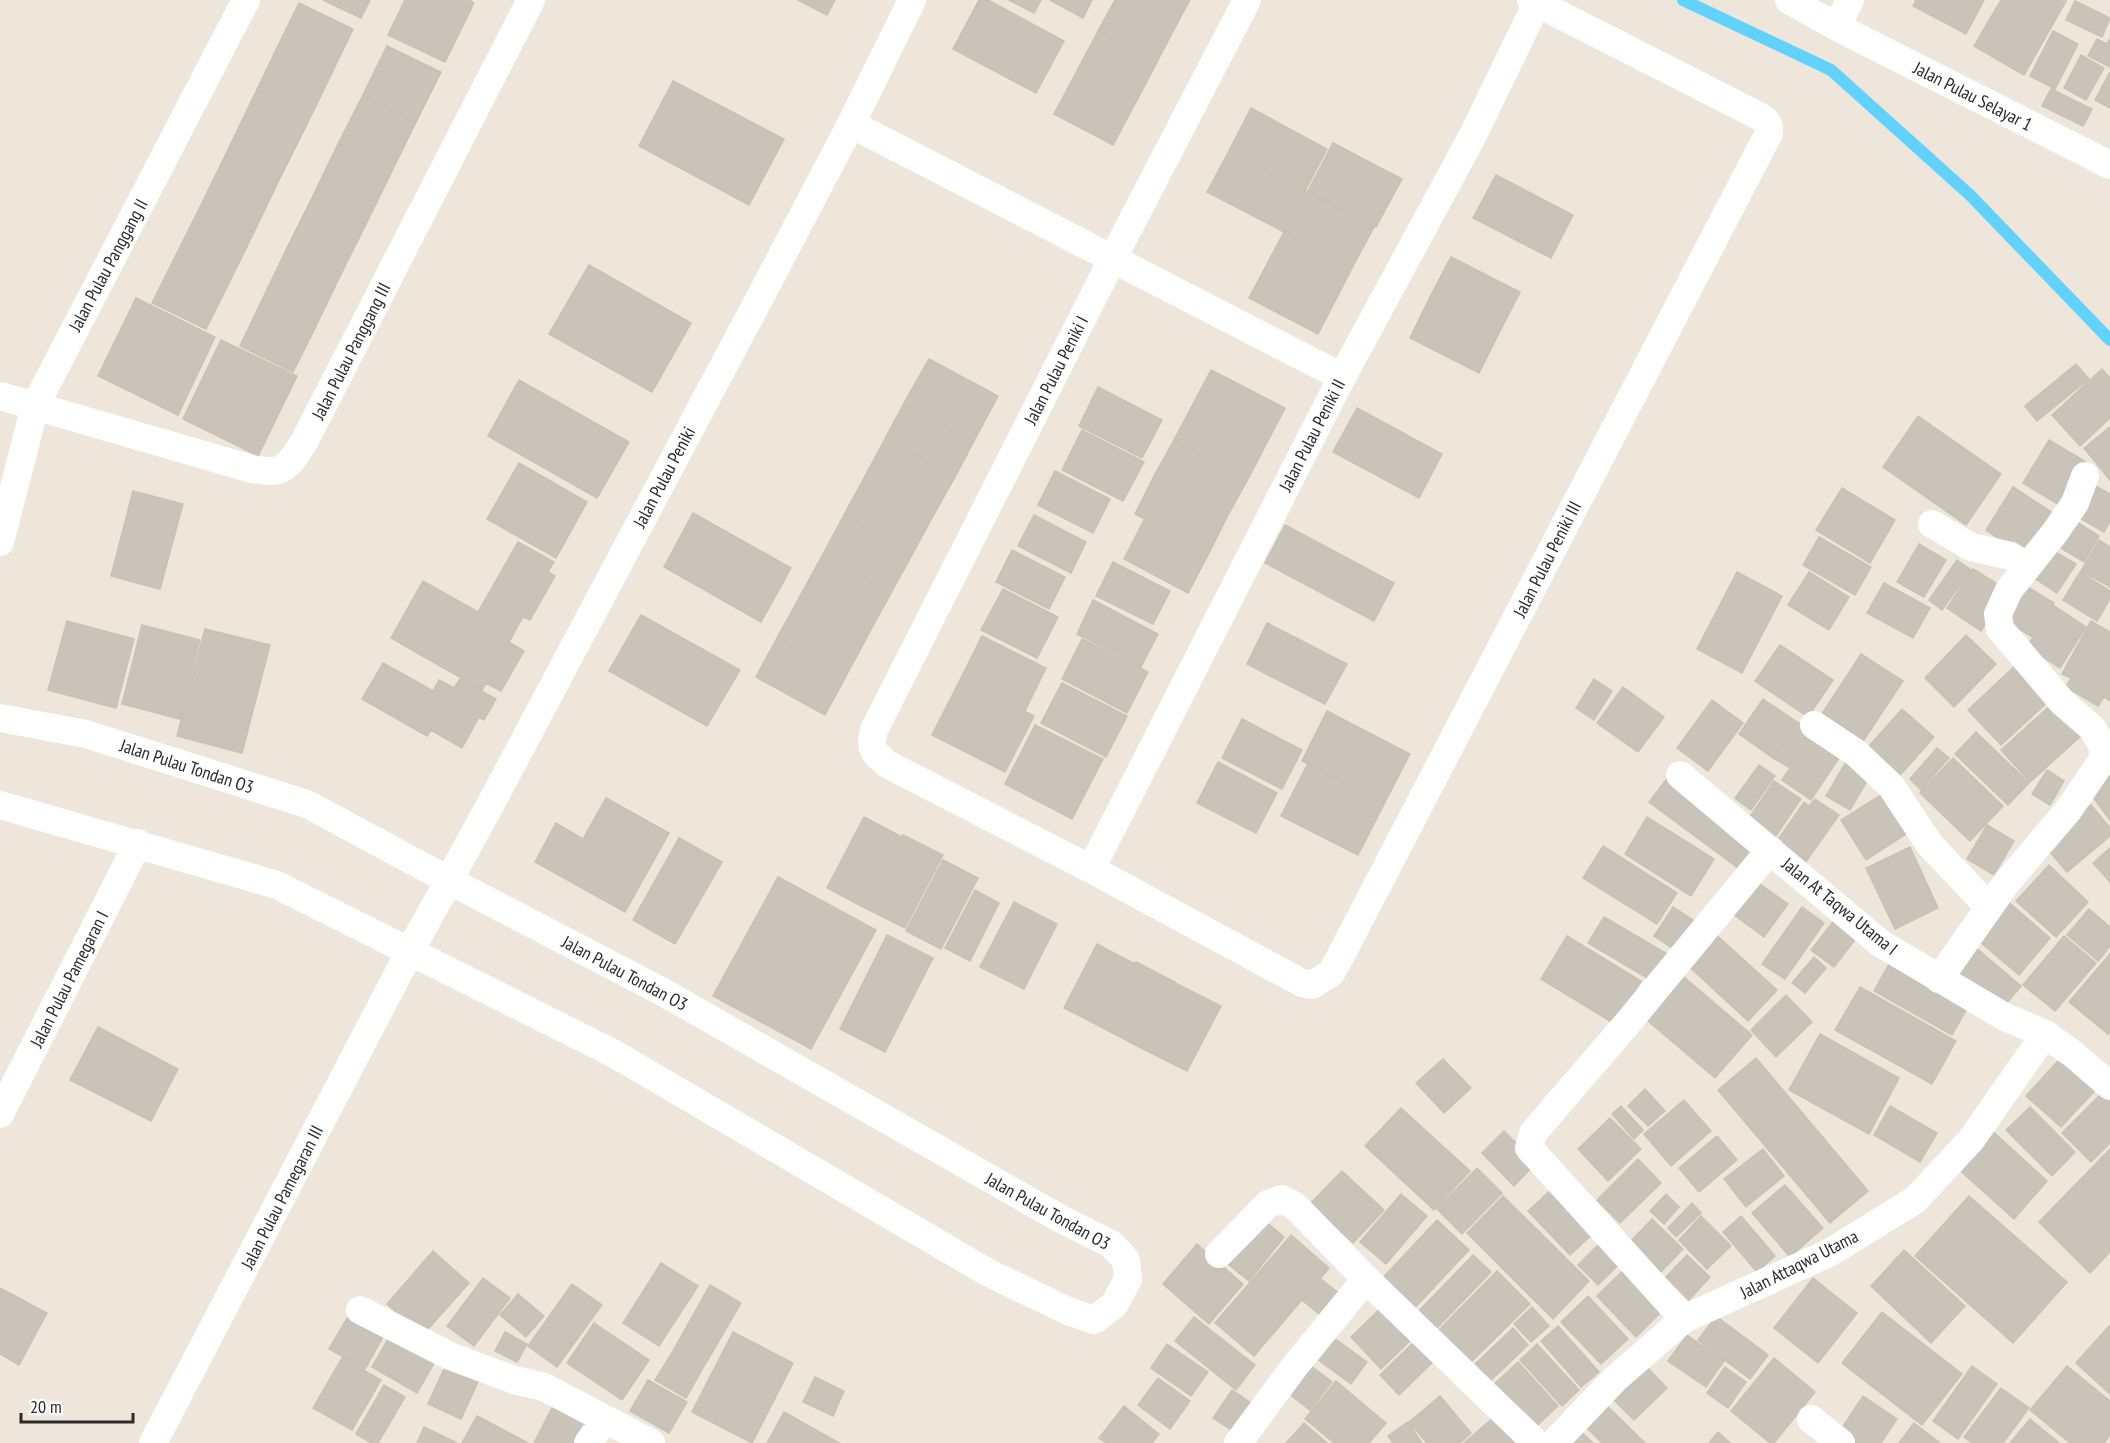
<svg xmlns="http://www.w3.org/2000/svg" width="2110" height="1443" font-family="'PT Sans Narrow',sans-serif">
  <rect width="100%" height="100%" fill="#eee6da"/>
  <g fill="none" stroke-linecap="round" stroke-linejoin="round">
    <path stroke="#62d2fc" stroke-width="12" d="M1683 0 1831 70 1970 195 2110 340"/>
  </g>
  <path fill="#c9c3ba" stroke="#c9c2b4" stroke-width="1.5" d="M323 0H370L361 18Z
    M405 0H469L474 3 445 62 388 35Z
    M798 0H835L827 15Z
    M979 0H988L1064 41 1036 93 953 49Z
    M1009 0H1041L1034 13Z
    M1050 0H1092L1083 18Z
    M1115 0H1145L1180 18 1157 62 1098 31Z
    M1145 0H1190L1180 18Z
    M1916 0H1984L1966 34 1913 6Z
    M2001 0 2066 1 2024 75 1974 46Z
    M2075 1 2110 18 2102 37 2066 20Z
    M299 3 353 29 329 79 275 52Z
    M1098 31 1157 62 1136 102 1077 71Z
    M2053 31 2078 44 2055 89 2030 76Z
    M2097 39 2107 44 2110 39V67L2088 56Z
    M387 46 441 72 416 122 363 95Z
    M275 52 329 79 305 128 251 102Z
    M2081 55 2104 68 2086 100 2064 88Z
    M1077 71 1136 102 1113 145 1054 114Z
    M2110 72V108L2095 100Z
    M673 81 784 139 749 205 639 146Z
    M2051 89 2092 109 2083 126 2042 106Z
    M363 95 416 122 392 171 338 144Z
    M251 102 305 128 278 182 225 156Z
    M1251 108 1327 149 1305 191 1229 151Z
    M1333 143 1402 179 1376 227 1308 191Z
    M338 144 392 171 366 224 312 198Z
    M1229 151 1305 191 1284 232 1207 192Z
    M225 156 278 182 254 232 201 205Z
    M1496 175 1573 215 1551 258 1473 218Z
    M1305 191 1374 227 1352 268 1284 232Z
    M312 198 366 224 341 274 287 248Z
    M201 205 254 232 229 283 175 257Z
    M1284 232 1352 268 1318 334 1249 298Z
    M287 248 341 274 316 326 262 300Z
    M175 257 229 283 206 329 152 303Z
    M1451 257 1520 292 1499 333 1430 297Z
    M589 265 691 323 652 392 549 334Z
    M1430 297 1499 333 1479 373 1410 338Z
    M136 298 215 337 178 415 98 376Z
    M262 300 316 326 293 372 240 346Z
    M221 340 297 376 258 456 183 419Z
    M929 359 998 396 974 441 904 403Z
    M2076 364 2089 379 2037 421 2025 406Z
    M2102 369 2110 378V418L2080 446 2052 415Z
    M1211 370 1285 408 1248 479 1174 440Z
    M519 380 629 442 597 498 488 436Z
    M1098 387 1162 420 1142 458 1079 426Z
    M904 403 974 441 955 477 885 439Z
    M1357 408 1442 454 1419 498 1333 452Z
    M1918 416 2001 474 1966 525 1883 467Z
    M2110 427V480L2084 448Z
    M1082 430 1144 462 1123 501 1062 470Z
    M885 439 955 477 933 516 864 478Z
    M1174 440 1248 479 1228 515 1154 476Z
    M2049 440 2091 465 2064 508 2023 483Z
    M519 463 587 502 556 558 487 519Z
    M1055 471 1110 499 1093 533 1038 505Z
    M1154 476 1228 515 1209 553 1135 514Z
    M864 478 933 516 913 553 844 515Z
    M2094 485 2110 494V521L2104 532 2076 516Z
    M2013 487 2053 513 2026 556 1986 530Z
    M1842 488 1895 520 1870 563 1816 530Z
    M133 491 183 504 160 589 111 576Z
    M693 513 791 568 761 622 664 567Z
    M844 515 913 553 891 593 822 556Z
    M1034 515 1086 542 1071 573 1018 546Z
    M2069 517 2099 536 2084 562 2054 544Z
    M1144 520 1209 553 1188 593 1124 559Z
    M1285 525 1394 583 1374 621 1265 563Z
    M1819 537 1871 567 1855 595 1803 565Z
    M2099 540 2110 547V587L2081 571Z
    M518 542 554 562 548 572 555 576 530 620 523 617 509 642 524 651 501 691 486 683 482 690 391 638 423 581 478 612Z
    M1919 544 1946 560 1924 597 1897 582Z
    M2049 548 2076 564 2057 593 2031 576Z
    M1012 550 1065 577 1049 609 996 582Z
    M822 556 891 593 868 635 799 598Z
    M1957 560 1971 570 1942 610 1929 600Z
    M1113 562 1170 591 1153 624 1096 596Z
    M1973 569 2007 590 1981 631 1947 608Z
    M1737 572 1782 596 1742 673 1697 649Z
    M1809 572 1849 597 1829 630 1788 605Z
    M2080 572 2110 591V599L2097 621 2063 600Z
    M1884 583 1930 608 1913 638 1867 613Z
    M2026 586 2054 603 2032 637 2005 620Z
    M1003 589 1058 617 1037 658 981 630Z
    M799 598 868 635 846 676 777 638Z
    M1093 600 1158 634 1141 667 1077 634Z
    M2053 605 2086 627 2060 668 2027 647Z
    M641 615 740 670 707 726 609 671Z
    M67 621 134 639 116 708 48 690Z
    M2091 621 2110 632V701L2104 697 2098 706 2066 687 2071 678 2062 674Z
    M1267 623 1347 664 1325 704 1247 664Z
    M142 625 200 640 180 719 122 704Z
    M205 629 270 645 242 753 177 736Z
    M1966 635 1996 664 1954 707 1925 678Z
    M982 636 1046 668 1025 711 961 678Z
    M777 638 846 676 825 715 756 677Z
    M1082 639 1148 672 1127 713 1062 679Z
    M1780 645 1833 680 1808 717 1755 681Z
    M1861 654 1903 681 1860 746 1818 720Z
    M383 663 433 691 439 680 454 688 460 679 496 699 484 720 479 717 462 748 431 730 427 736 362 699Z
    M2018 663 2051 699 2001 745 1968 710Z
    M961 678 1034 716 1005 772 932 735Z
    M1594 679 1612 691 1594 720 1576 708Z
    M1062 683 1127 716 1106 757 1041 723Z
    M1623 687 1664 717 1638 752 1597 723Z
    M1763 699 1797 722 1773 758 1739 734Z
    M1712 700 1743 723 1708 771 1677 748Z
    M2054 702 2082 735 2030 782 2001 750Z
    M1902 709 1934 737 1894 782 1862 754Z
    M1327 711 1410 754 1385 802 1302 761Z
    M1242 719 1302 750 1282 789 1222 758Z
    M1797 722 1843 752 1811 800 1782 780 1790 768 1773 758Z
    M1035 725 1103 759 1072 819 1005 784Z
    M1976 732 2029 783 2008 805 1955 754Z
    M1937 748 1949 758 1921 790 1910 779Z
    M1953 758 2003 806 1970 841 1920 793Z
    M1218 762 1277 793 1256 833 1197 803Z
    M1846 762 1870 776 1850 810 1826 796Z
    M1308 763 1385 802 1358 855 1281 816Z
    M1759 765 1775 776 1751 810 1735 798Z
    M2047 770 2064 781 2050 805 2032 794Z
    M2110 775V820L2089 792Z
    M1669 776 1758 841 1738 868 1649 802Z
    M1774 781 1801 799 1775 837 1749 818Z
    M1881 795 1906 834 1866 860 1841 820Z
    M606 798 669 833 625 912 535 862 556 823 583 839Z
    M1815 799 1839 815 1805 863 1781 846 1784 842 1779 838 1804 802 1809 806Z
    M2091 805 2110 828V836L2067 872 2043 844Z
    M864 817 902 837 865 908 827 888Z
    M1647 817 1714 859 1691 896 1625 854Z
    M1987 825 2014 841 1994 875 1967 859Z
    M903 835 943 855 905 928 865 908Z
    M679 838 722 862 675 944 633 920Z
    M1603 846 1677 893 1657 924 1583 878Z
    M1910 847 1938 908 1895 929 1866 868Z
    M2110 848V882L2093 863Z
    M943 860 978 878 941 949 906 931Z
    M2049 865 2088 902 2056 937 2016 901Z
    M778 877 876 930 811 1049 713 996Z
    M1757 882 1788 904 1764 937 1733 914Z
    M975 890 999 903 970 961 945 948Z
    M2005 899 2050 938 2019 975 1974 937Z
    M1014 902 1057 924 1024 989 980 967Z
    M1673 907 1693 920 1675 950 1654 936Z
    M1802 907 1824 923 1785 979 1762 964Z
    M2089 909 2110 927V946L2098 961 2067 935Z
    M1604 917 1669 955 1654 982 1588 943Z
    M1835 919 1858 936 1834 967 1811 950Z
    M1712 931 1777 990 1748 1021 1684 962Z
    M887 935 933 958 885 1052 840 1029Z
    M1567 936 1641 981 1615 1024 1541 979Z
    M2064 936 2096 963 2055 1011 2023 985Z
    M1097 944 1135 964 1103 1028 1064 1008Z
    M1974 946 2021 986 2001 1010 1954 971Z
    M2110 954V1032L2108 1034 2069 1002Z
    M1814 957 1826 968 1805 993 1792 983Z
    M1893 957 1971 1001 1952 1035 1874 991Z
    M1136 962 1175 982 1141 1048 1103 1028Z
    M1678 972 1752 1035 1715 1078 1641 1015Z
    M1175 983 1221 1006 1187 1071 1141 1048Z
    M1860 987 1956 1041 1932 1084 1835 1030Z
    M1786 995 1812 1022 1776 1057 1751 1030Z
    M98 1027 178 1069 151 1121 70 1080Z
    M1820 1034 1899 1078 1869 1134 1789 1090Z
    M2066 1052 2101 1084 2061 1127 2026 1096Z
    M1756 1058 1868 1191 1830 1223 1718 1090Z
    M1443 1059 1471 1088 1444 1113 1416 1083Z
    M1645 1089 1665 1111 1648 1126 1628 1106Z
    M2102 1093 2110 1101V1143L2091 1162 2062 1133Z
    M1684 1100 1711 1131 1671 1166 1644 1134Z
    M1621 1106 1643 1130 1634 1139 1612 1114Z
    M1890 1106 1937 1133 1920 1162 1874 1135Z
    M2030 1107 2075 1152 2052 1176 2006 1130Z
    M1401 1108 1470 1171 1434 1210 1365 1146Z
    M1610 1118 1641 1149 1608 1181 1578 1149Z
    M1989 1128 2047 1181 2014 1219 1955 1166Z
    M1504 1131 1536 1163 1514 1186 1482 1153Z
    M1717 1136 1737 1160 1699 1192 1679 1168Z
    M1763 1149 1784 1176 1746 1207 1724 1179Z
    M2110 1149V1252L2090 1273 2039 1222Z
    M1638 1159 1661 1183 1620 1223 1597 1200Z
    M1477 1168 1502 1193 1462 1234 1437 1209Z
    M1342 1171 1384 1210 1353 1243 1311 1203Z
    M1785 1185 1823 1228 1790 1257 1752 1213Z
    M1555 1186 1597 1230 1570 1255 1528 1211Z
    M1401 1194 1427 1216 1386 1264 1360 1242Z
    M1666 1194 1679 1207 1664 1224 1650 1211Z
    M1503 1196 1589 1281 1553 1319 1467 1233Z
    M1969 1196 2067 1282 2013 1343 1915 1256Z
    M1692 1203 1701 1213 1676 1237 1668 1228Z
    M1259 1216 1284 1237 1249 1281 1223 1260Z
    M1701 1216 1731 1246 1707 1269 1679 1240Z
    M1741 1216 1775 1256 1757 1272 1723 1232Z
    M1652 1219 1683 1249 1660 1273 1629 1243Z
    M1437 1220 1469 1250 1407 1316 1376 1285Z
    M1291 1235 1329 1268 1254 1356 1215 1323Z
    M1606 1237 1626 1257 1598 1285 1578 1265Z
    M1197 1244 1243 1284 1209 1324 1163 1284Z
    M1904 1250 1965 1306 1931 1343 1871 1286Z
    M433 1251 469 1283 422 1336 387 1304Z
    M1473 1255 1491 1272 1436 1329 1418 1312Z
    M1687 1255 1710 1277 1689 1300 1666 1277Z
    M661 1263 698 1286 659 1346 623 1323Z
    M1630 1264 1669 1304 1636 1337 1597 1296Z
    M1497 1271 1530 1304 1466 1367 1434 1335Z
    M483 1278 510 1298 474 1346 447 1326Z
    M1813 1278 1857 1313 1818 1363 1774 1328Z
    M1321 1279 1346 1299 1329 1322 1303 1301Z
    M572 1284 602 1305 557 1367 528 1346Z
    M710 1285 741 1303 723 1334 692 1317Z
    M0 1288 47 1313 19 1365 0 1354Z
    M518 1294 544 1316 526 1337 500 1315Z
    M1588 1296 1628 1339 1601 1364 1561 1322Z
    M1383 1306 1413 1338 1381 1369 1351 1337Z
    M1532 1307 1549 1326 1531 1342 1514 1324Z
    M353 1308 388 1328 365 1369 329 1349Z
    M1882 1312 1962 1374 1922 1425 1842 1363Z
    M1716 1316 1768 1355 1750 1379 1698 1340Z
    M692 1317 723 1334 703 1368 673 1351Z
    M1194 1317 1255 1365 1236 1390 1175 1341Z
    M594 1323 649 1360 622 1400 567 1363Z
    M1558 1326 1599 1372 1581 1387 1541 1341Z
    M2109 1326 2110 1327V1394L2076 1363Z
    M1513 1328 1528 1345 1486 1385 1470 1369Z
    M393 1330 438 1356 417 1393 372 1367Z
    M505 1332 527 1344 517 1362 495 1351Z
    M733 1332 793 1363 752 1443 692 1412Z
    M1326 1332 1367 1362 1351 1384 1309 1353Z
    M1687 1335 1724 1361 1706 1387 1668 1361Z
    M1418 1338 1437 1358 1399 1395 1380 1375Z
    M1167 1344 1208 1372 1191 1396 1151 1368Z
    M1537 1344 1579 1390 1562 1406 1520 1360Z
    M673 1351 703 1368 686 1398 655 1380Z
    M342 1358 381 1380 352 1430 313 1408Z
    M449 1358 482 1373 461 1419 428 1404Z
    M1774 1358 1815 1392 1774 1443H1770L1731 1411Z
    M1302 1359 1332 1382 1310 1410 1280 1387Z
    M1518 1362 1558 1406 1529 1433 1489 1389Z
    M1644 1364 1667 1388 1634 1420 1611 1397Z
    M1972 1366 1997 1384 1958 1439 1933 1421Z
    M2067 1366 2110 1401V1435L2104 1443H2070L2030 1410Z
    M1725 1367 1746 1382 1728 1408 1707 1393Z
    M815 1377 844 1391 833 1416 803 1402Z
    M1158 1378 1190 1401 1170 1429 1138 1405Z
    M648 1380 687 1402 669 1433 630 1411Z
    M1336 1381 1386 1423 1369 1443H1334L1305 1419Z
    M384 1385 405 1397 378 1443H371L356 1434Z
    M2001 1388 2029 1408 2003 1443H1972L1964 1437Z
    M1232 1390 1260 1409 1241 1436 1213 1418Z
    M1440 1396 1471 1433 1460 1443H1427L1409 1422Z
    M1863 1396 1897 1419 1881 1443H1851L1838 1434Z
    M557 1398 591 1415 576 1443H534Z
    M1605 1404 1645 1443H1602L1584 1425Z
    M1124 1406 1159 1434 1152 1443H1106L1099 1438Z
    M784 1412 839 1443H767Z
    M477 1416 528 1443H462Z
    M1494 1417 1517 1443H1464Z
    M2030 1419 2059 1443H2010Z
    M1408 1422 1422 1443H1393L1388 1436Z
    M1304 1423 1327 1443H1286Z
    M1914 1423 1940 1443H1899Z
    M424 1427 457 1443H417Z
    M1579 1430 1593 1443H1567Z
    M1718 1432 1730 1443H1709Z"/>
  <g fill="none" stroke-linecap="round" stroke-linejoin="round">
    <path stroke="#fff" stroke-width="28" d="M1247 0 1113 258 874 730C870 749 872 751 887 764L1091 869 1302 983 1312 985 1331 973 1340 957 1769 133C1770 123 1766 121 1759 116L1531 0
      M1789 0 1837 27 2110 165
      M1837 27 1850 0
      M851 124 1342 377
      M0 396 252 469C284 475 287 468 304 442L531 0
      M1932 524 1971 547 2011 556 2027 566
      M0 542 35 406 246 0
      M0 718 86 734 307 804 448 880 661 991 1061 1219 1111 1244 1126 1260 1128 1279 1114 1305 1094 1320 1068 1311 987 1272 613 1053 277 885 0 805
      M1814 725 1856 753 1891 786 1930 845 1989 907
      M1680 775 1880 943 2005 1017 2045 1034 2073 1054 2110 1086
      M1091 869 1342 377 1472 137 1537 3
      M1939 979 2007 882 2067 812 2102 761 2104 748 2092 728 2063 703 2000 629 1998 614 2009 590 2056 531 2075 503 2085 476
      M0 1114 138 843
      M1219 1254 1268 1204 1282 1199 1295 1206 1366 1279 1536 1443
      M360 1310 450 1356 514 1380 544 1387 605 1419
      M1684 1319 1529 1148 1533 1133 1631 1019 1770 850
      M1811 1419 1841 1443
      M153 1443 410 951 488 809 766 286 851 124 912 0
      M588 1443 605 1419 651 1443
      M1238 1443 1295 1366 1366 1279
      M1554 1443 1615 1379 1684 1319 1829 1253 1915 1200 1971 1140 2045 1034"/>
  </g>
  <g text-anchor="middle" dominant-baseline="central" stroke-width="4.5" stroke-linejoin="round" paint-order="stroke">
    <g font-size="18" fill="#2a2a2a" stroke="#fff">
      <text transform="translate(1973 96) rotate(27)">Jalan Pulau Selayar 1</text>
      <text transform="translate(108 265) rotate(-62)">Jalan Pulau Panggang II</text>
      <text transform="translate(351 351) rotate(-63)">Jalan Pulau Panggang III</text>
      <text transform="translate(1056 370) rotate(-63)">Jalan Pulau Peniki I</text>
      <text transform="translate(1312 435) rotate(-63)">Jalan Pulau Peniki II</text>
      <text transform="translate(664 477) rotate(-62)">Jalan Pulau Peniki</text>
      <text transform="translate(1547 559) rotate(-63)">Jalan Pulau Peniki III</text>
      <text transform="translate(187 766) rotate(18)">Jalan Pulau Tondan O3</text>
      <text transform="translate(1840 906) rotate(39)">Jalan At Taqwa Utama I</text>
      <text transform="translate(625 973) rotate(28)">Jalan Pulau Tondan O3</text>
      <text transform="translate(69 979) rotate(-63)">Jalan Pulau Pamegaran I</text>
      <text transform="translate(282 1197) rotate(-63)">Jalan Pulau Pamegaran III</text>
      <text transform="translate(1048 1211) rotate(29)">Jalan Pulau Tondan O3</text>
      <text transform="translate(1799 1264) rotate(-27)">Jalan Attaqwa Utama</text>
    </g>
  </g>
  <path d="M21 1413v9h112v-9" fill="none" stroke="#2a2a2a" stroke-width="3"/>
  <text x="30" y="1413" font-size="18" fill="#2a2a2a" stroke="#ffffff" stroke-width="4.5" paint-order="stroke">20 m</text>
</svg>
